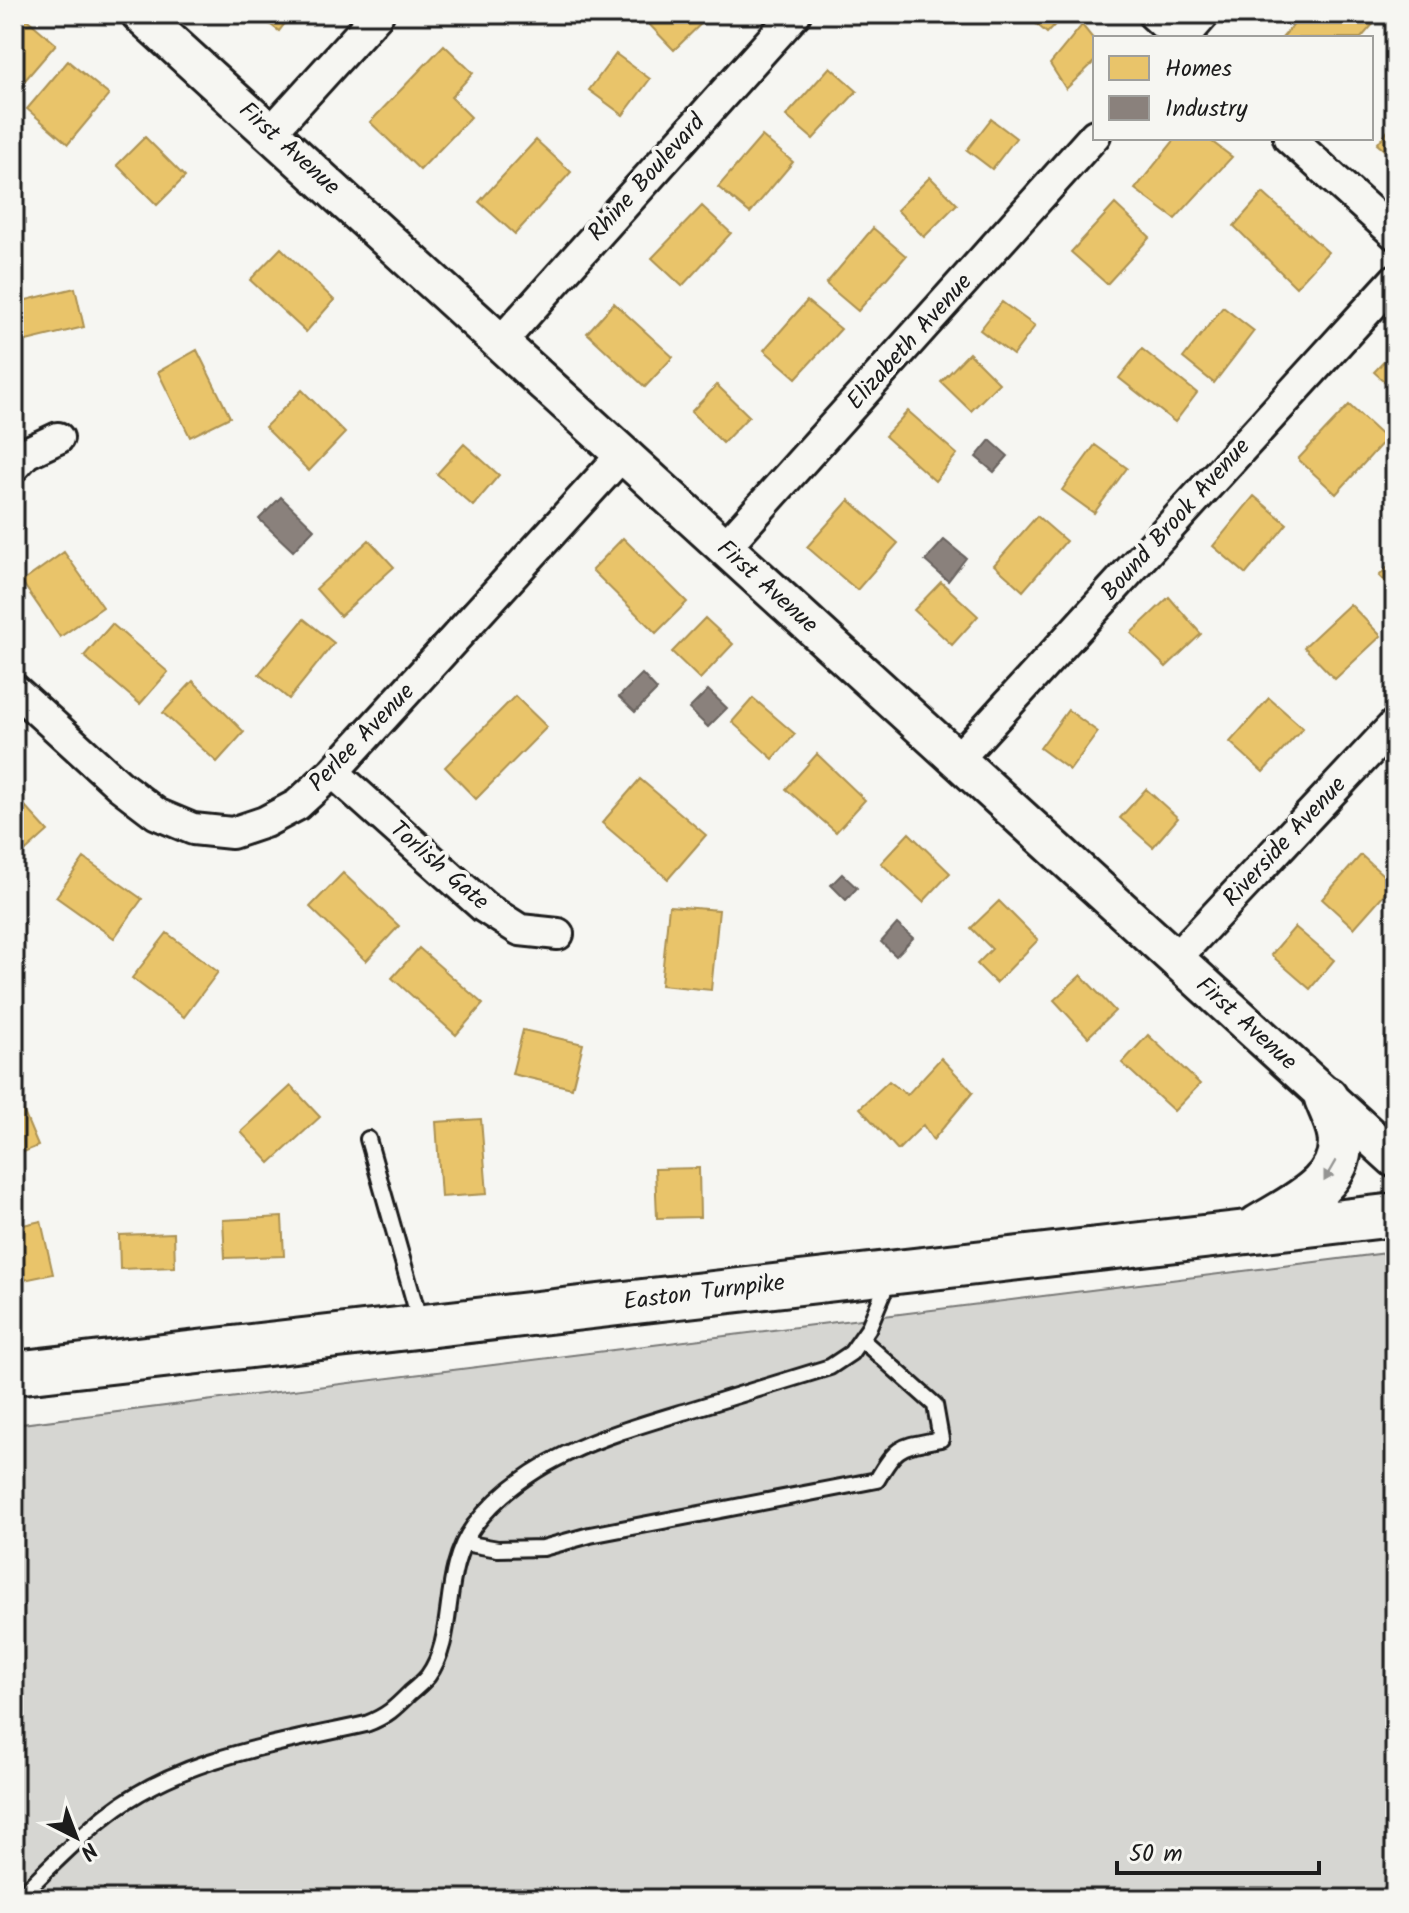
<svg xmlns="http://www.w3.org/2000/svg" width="1409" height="1913" font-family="Kalam,sans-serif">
  <rect width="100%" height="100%" fill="#f6f6f2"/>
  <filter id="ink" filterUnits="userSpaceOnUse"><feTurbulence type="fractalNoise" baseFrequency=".0125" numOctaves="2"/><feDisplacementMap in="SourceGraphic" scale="16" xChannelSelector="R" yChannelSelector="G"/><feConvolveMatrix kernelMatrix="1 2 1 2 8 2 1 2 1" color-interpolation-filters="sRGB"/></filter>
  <g filter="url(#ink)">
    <path fill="#d6d6d2" stroke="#797977" stroke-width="2" d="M1395 1252V1899H14V1425Z"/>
    <path fill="#e9c46a" stroke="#ac9253" stroke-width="2" d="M256 14H292L279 31Z
      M647 14H711L674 50 643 18Z
      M1025 14H1065L1047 33Z
      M1303 14H1382L1361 38H1282Z
      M22 15 56 44 14 93V25Z
      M1082 25 1095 41V61L1066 89 1050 64Z
      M444 45 473 73 451 97 471 117 420 170 370 122Z
      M616 54 650 79 623 115 589 90Z
      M68 61 109 95 68 144 27 109Z
      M830 67 857 91 813 139 786 116Z
      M991 119 1016 138 992 169 967 150Z
      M1395 122V159L1377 144Z
      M762 136 793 162 750 213 718 187Z
      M145 137 185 177 157 205 117 165Z
      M1176 138H1207L1232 157 1175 219 1135 189Z
      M536 140 571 172 515 234 479 202Z
      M930 177 957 204 924 237 897 210Z
      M1263 193 1328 252 1296 287 1234 226Z
      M1115 204 1150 237 1107 284 1071 252Z
      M702 206 731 233 682 286 652 258Z
      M873 228 906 256 858 311 826 284Z
      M281 248 334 300 306 332 250 280Z
      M75 288 84 327 14 344V303Z
      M807 301 841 329 796 378 764 350Z
      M1002 302 1035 326 1013 355 980 330Z
      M614 303 673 357 645 387 587 333Z
      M1223 307 1254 331 1214 383 1183 358Z
      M1142 349 1197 393 1175 422 1119 378Z
      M197 350 230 417 190 437 158 372Z
      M1395 350V391L1374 372Z
      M969 353 999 383 971 411 941 382Z
      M717 385 749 416 723 443 691 412Z
      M302 390 345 433 309 471 265 427Z
      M1349 405 1386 439 1336 494 1298 459Z
      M908 411 957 454 935 481 885 436Z
      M464 444 499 475 473 506 437 474Z
      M1095 445 1127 468 1094 513 1062 490Z
      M1254 496 1287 524 1246 574 1213 546Z
      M849 500 898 543 857 590 807 547Z
      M1037 516 1066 541 1023 591 994 565Z
      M623 538 687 602 656 633 592 570Z
      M369 540 394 567 340 616 316 589Z
      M64 552 103 607 60 637 22 582Z
      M1395 560V592L1379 576Z
      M941 582 978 616 952 645 914 610Z
      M1169 597 1201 634 1166 667 1131 633Z
      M1350 604 1381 636 1335 679 1304 647Z
      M705 618 733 644 700 679 672 652Z
      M304 619 334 643 289 699 259 674Z
      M112 624 168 672 140 704 84 656Z
      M193 681 244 732 217 762 163 713Z
      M515 696 547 727 476 799 445 767Z
      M753 698 795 734 773 759 732 722Z
      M1269 698 1303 728 1263 772 1230 742Z
      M1068 710 1098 732 1070 770 1040 748Z
      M817 754 865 800 836 832 786 789Z
      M640 779 706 835 668 879 602 823Z
      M1146 789 1178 818 1153 847 1120 818Z
      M14 794 48 831 19 857 14 851Z
      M909 833 950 873 923 902 881 863Z
      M1361 855 1393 884 1354 928 1322 899Z
      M84 858 142 899 114 938 56 897Z
      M343 873 399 926 366 961 310 907Z
      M999 901 1038 940 996 983 977 964 992 949 971 928Z
      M669 906 719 910 711 990 661 985Z
      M1295 927 1334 960 1310 989 1271 955Z
      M167 933 218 972 184 1017 132 978Z
      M419 948 483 1004 456 1035 392 978Z
      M1081 975 1115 1011 1088 1037 1054 1000Z
      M523 1030 583 1044 572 1088 512 1074Z
      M1148 1035 1200 1084 1174 1111 1122 1063Z
      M941 1058 973 1092 933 1140 923 1125 898 1150 860 1108 889 1081 907 1095Z
      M291 1086 320 1117 270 1163 241 1132Z
      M14 1089 38 1146 14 1156Z
      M481 1119 487 1194 441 1197 436 1122Z
      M699 1168 700 1217 657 1218 655 1169Z
      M282 1217 284 1256 225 1258 223 1220Z
      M41 1221 53 1274 14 1282V1227Z
      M174 1233 175 1267 120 1269 119 1235Z"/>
    <path fill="#8a817c" stroke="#69635f" stroke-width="2" d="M990 440 1008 456 994 472 976 457Z
      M281 497 314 529 293 551 259 519Z
      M944 540 966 558 948 581 925 561Z
      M642 674 657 690 635 712 619 697Z
      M708 690 727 708 708 727 689 709Z
      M842 874 857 888 846 900 831 885Z
      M897 924 913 938 896 956 881 942Z"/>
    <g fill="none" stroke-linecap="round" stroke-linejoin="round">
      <defs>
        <path id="service" d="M368 1139 420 1322
          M464 1543 498 1549 543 1548 590 1535 877 1480C898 1443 901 1447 941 1439L935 1405 861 1339
          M17 1899C46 1871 75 1840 107 1815 180 1757 278 1744 366 1724 387 1716 395 1708 410 1693 416 1688 423 1682 428 1676 458 1635 439 1573 474 1526 526 1457 611 1434 690 1410 737 1396 783 1381 830 1367L851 1353 868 1329 889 1279"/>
        <path id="minor" d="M1153 14 1179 38
          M1183 38 1204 14
          M271 132 378 14
          M1289 138 1395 234
          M500 343 795 14
          M14 466 26 453 58 438
          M724 548 1095 135
          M14 689 119 785 157 814 193 829 232 833 265 822 297 805 333 772 622 455
          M957 760 1395 280
          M333 772 484 907 520 930 558 934
          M1175 959 1395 724"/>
        <path id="tertiary" d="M140 14 1395 1159"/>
        <path id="secondary" d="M1258 1227C1292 1206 1348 1182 1339 1134 1337 1122 1330 1109 1326 1098
          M14 1373 1395 1215"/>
      </defs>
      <use href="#service" stroke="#1c1c1c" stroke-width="20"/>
      <use href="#minor" stroke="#1c1c1c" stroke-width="36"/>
      <use href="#tertiary" stroke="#1c1c1c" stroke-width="42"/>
      <use href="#secondary" stroke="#1c1c1c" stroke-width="48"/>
      <use href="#service" stroke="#f6f6f2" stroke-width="14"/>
      <use href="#minor" stroke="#f6f6f2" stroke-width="30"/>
      <use href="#tertiary" stroke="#f6f6f2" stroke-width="36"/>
      <use href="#secondary" stroke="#f6f6f2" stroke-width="42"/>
    </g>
    <defs><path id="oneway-solid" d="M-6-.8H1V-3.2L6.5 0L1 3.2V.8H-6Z" transform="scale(2)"/></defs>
    <use fill="#949492" href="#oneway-solid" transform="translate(1330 1171) rotate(120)"/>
  </g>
  <g text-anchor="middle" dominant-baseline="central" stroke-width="8" stroke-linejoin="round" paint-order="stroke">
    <g font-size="24" fill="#1c1c1c" stroke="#f6f6f2">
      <text transform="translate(289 149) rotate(42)">First Avenue</text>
      <text transform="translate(647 178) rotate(-48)">Rhine Boulevard</text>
      <text transform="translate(910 342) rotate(-48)">Elizabeth Avenue</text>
      <text transform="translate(1176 520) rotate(-48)">Bound Brook Avenue</text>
      <text transform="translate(767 587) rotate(42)">First Avenue</text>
      <text transform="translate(362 738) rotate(-46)">Perlee Avenue</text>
      <text transform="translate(1285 842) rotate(-47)">Riverside Avenue</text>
      <text transform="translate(439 866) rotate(41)">Torlish Gate</text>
      <text transform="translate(1246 1024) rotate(42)">First Avenue</text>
      <text transform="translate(704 1293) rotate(-7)">Easton Turnpike</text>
    </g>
  </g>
  <rect width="1409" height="1913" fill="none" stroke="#f6f6f2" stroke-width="48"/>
  <rect x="24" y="24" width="1361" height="1865" fill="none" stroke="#1c1c1c" stroke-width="3" filter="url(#ink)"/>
  <rect x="1093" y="36" width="280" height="104" fill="#f6f6f2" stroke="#9f9f9c" stroke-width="2"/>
  <rect x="1109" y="56" width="40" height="24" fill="#e9c46a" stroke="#9f9f9c" stroke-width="2"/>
  <text x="1165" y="76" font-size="24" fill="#1c1c1c">Homes</text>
  <rect x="1109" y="96" width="40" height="24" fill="#8a817c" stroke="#9f9f9c" stroke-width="2"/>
  <text x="1165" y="116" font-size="24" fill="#1c1c1c">Industry</text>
  <g transform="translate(76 1837) rotate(138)" stroke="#f6f6f2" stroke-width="6" paint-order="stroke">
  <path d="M0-6L14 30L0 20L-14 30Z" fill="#1c1c1c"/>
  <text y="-12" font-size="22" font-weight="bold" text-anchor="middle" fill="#1c1c1c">N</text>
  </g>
  <path d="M1117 1861v12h202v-12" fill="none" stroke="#1c1c1c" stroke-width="4"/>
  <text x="1129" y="1861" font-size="24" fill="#1c1c1c" stroke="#f6f6f2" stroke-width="6" paint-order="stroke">50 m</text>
</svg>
